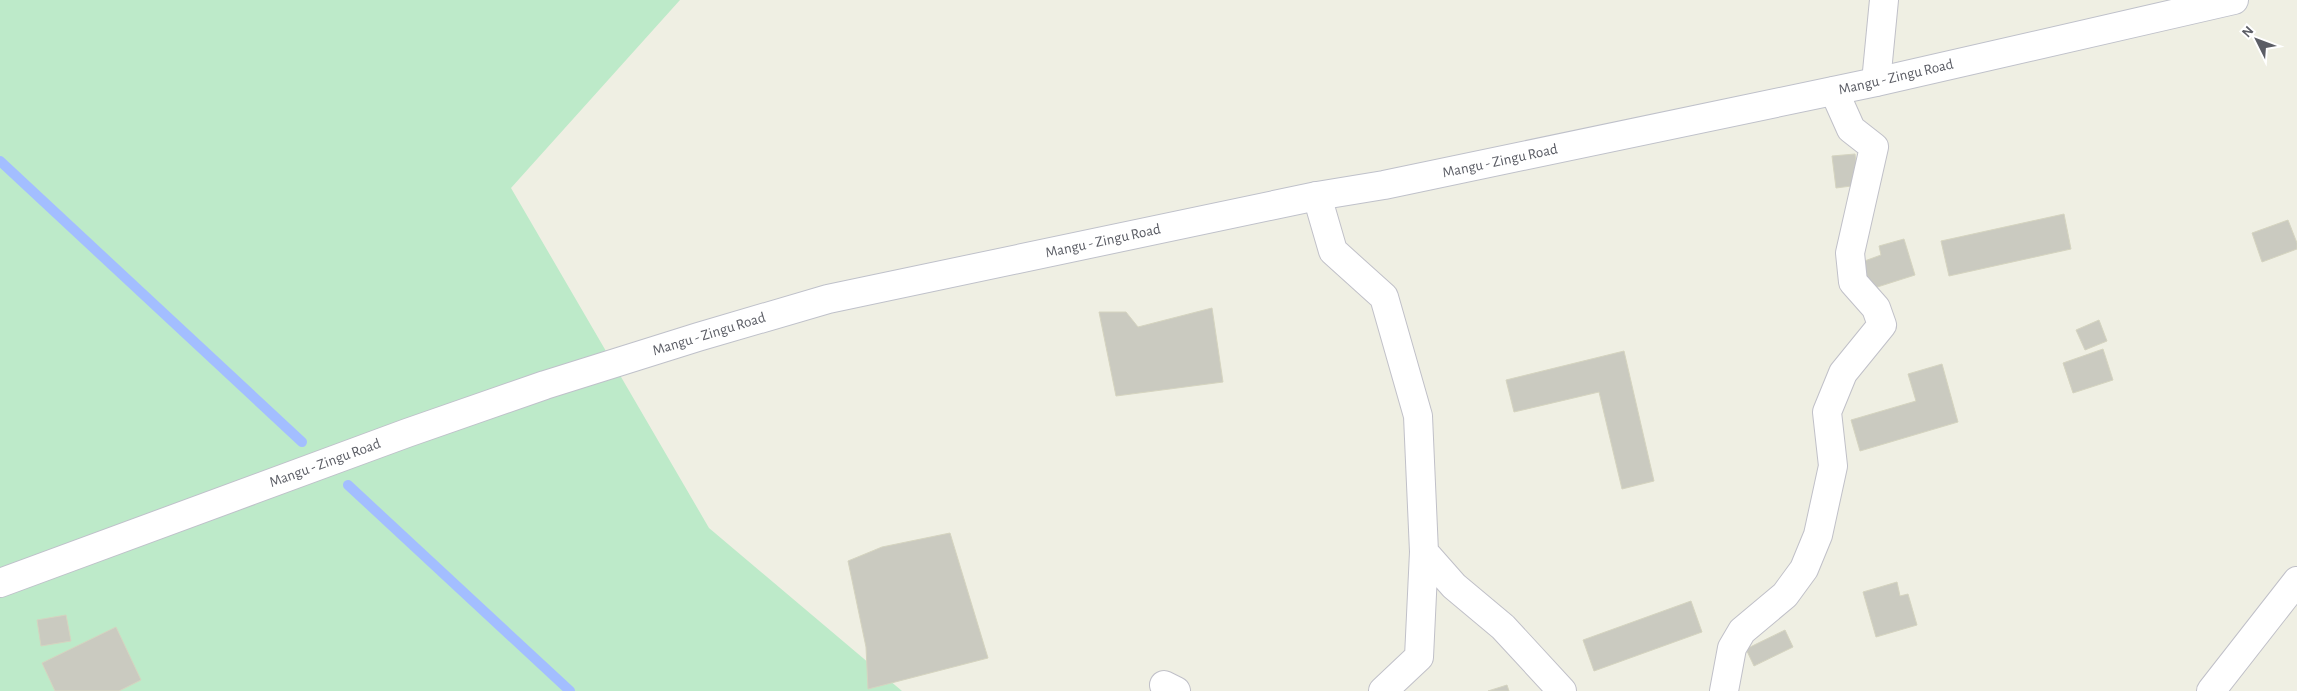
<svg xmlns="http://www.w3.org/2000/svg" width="2297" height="691" font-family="'Alegreya Sans',sans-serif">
  <rect width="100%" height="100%" fill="#efefe3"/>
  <path fill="#bdeac9" d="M0 0H680L511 188 709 528 902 691H0Z"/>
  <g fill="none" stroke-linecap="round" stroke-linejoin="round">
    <path stroke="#a3beff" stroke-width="10" d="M0 161 302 442
      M348 485 570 691"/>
  </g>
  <path fill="#cacac0" stroke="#d5d4c0" d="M1855 154 1859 185 1836 188 1832 156Z
    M2064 214 2071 249 1949 276 1941 241Z
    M2288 220 2297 243V249L2262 262 2252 233Z
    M1904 239 1915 275 1868 290 1859 263 1881 255 1879 246Z
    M1212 308 1223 382 1116 396 1099 312H1126L1138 327Z
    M2099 320 2107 341 2085 350 2076 330Z
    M2103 349 2113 380 2073 393 2063 363Z
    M1624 351 1654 481 1622 489 1599 392 1514 412 1506 380Z
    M1942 364 1958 422 1860 451 1851 420 1916 401 1908 374Z
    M950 533 988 658 868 689 866 647 848 561 882 547Z
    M1897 582 1900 596 1908 594 1917 625 1876 637 1863 592Z
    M1691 601 1702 632 1594 671 1583 640Z
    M66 615 71 641 41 646 37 620Z
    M116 627 141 680 119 691H55L42 663Z
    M1785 630 1793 647 1754 666 1746 649Z
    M1507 685 1509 691H1488Z"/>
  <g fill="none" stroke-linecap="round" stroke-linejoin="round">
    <defs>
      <path id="street" d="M1876 82 1884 0
        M1317 196 1333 251 1384 297 1418 416 1424 552 1419 657 1383 691
        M1424 552 1454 586 1503 627 1562 691
        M1164 685 1176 691
        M1724 691 1732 648 1742 631 1785 595 1804 569 1818 535 1833 466 1827 412 1843 373 1882 325 1876 308 1853 282 1850 253 1874 147 1851 129 1834 91
        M2211 691 2297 581"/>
      <path id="secondary" d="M0 583 407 433 545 385 698 337 828 299 1317 196 1384 185 1876 82 2234 0"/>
    </defs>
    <use href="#street" stroke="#c0c0c8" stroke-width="30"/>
    <use href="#secondary" stroke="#bfc1ca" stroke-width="30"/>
    <use href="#street" stroke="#fff" stroke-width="28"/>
    <use href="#secondary" stroke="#fff" stroke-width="28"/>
  </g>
  <g text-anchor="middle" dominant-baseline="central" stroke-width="5" stroke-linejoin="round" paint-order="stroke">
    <g font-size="15" fill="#5b5d65" stroke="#fff">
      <text transform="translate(1896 77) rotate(-13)">Mangu - Zingu Road</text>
      <text transform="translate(1500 161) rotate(-12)">Mangu - Zingu Road</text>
      <text transform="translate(1103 241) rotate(-12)">Mangu - Zingu Road</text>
      <text transform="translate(709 334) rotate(-17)">Mangu - Zingu Road</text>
      <text transform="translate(325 463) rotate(-20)">Mangu - Zingu Road</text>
    </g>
  </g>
  <g transform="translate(2257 40) rotate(312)" stroke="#ffffff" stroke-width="4" paint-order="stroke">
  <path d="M0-4L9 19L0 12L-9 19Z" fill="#5b5d65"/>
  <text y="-8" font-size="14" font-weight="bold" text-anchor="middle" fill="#5b5d65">N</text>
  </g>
</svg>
